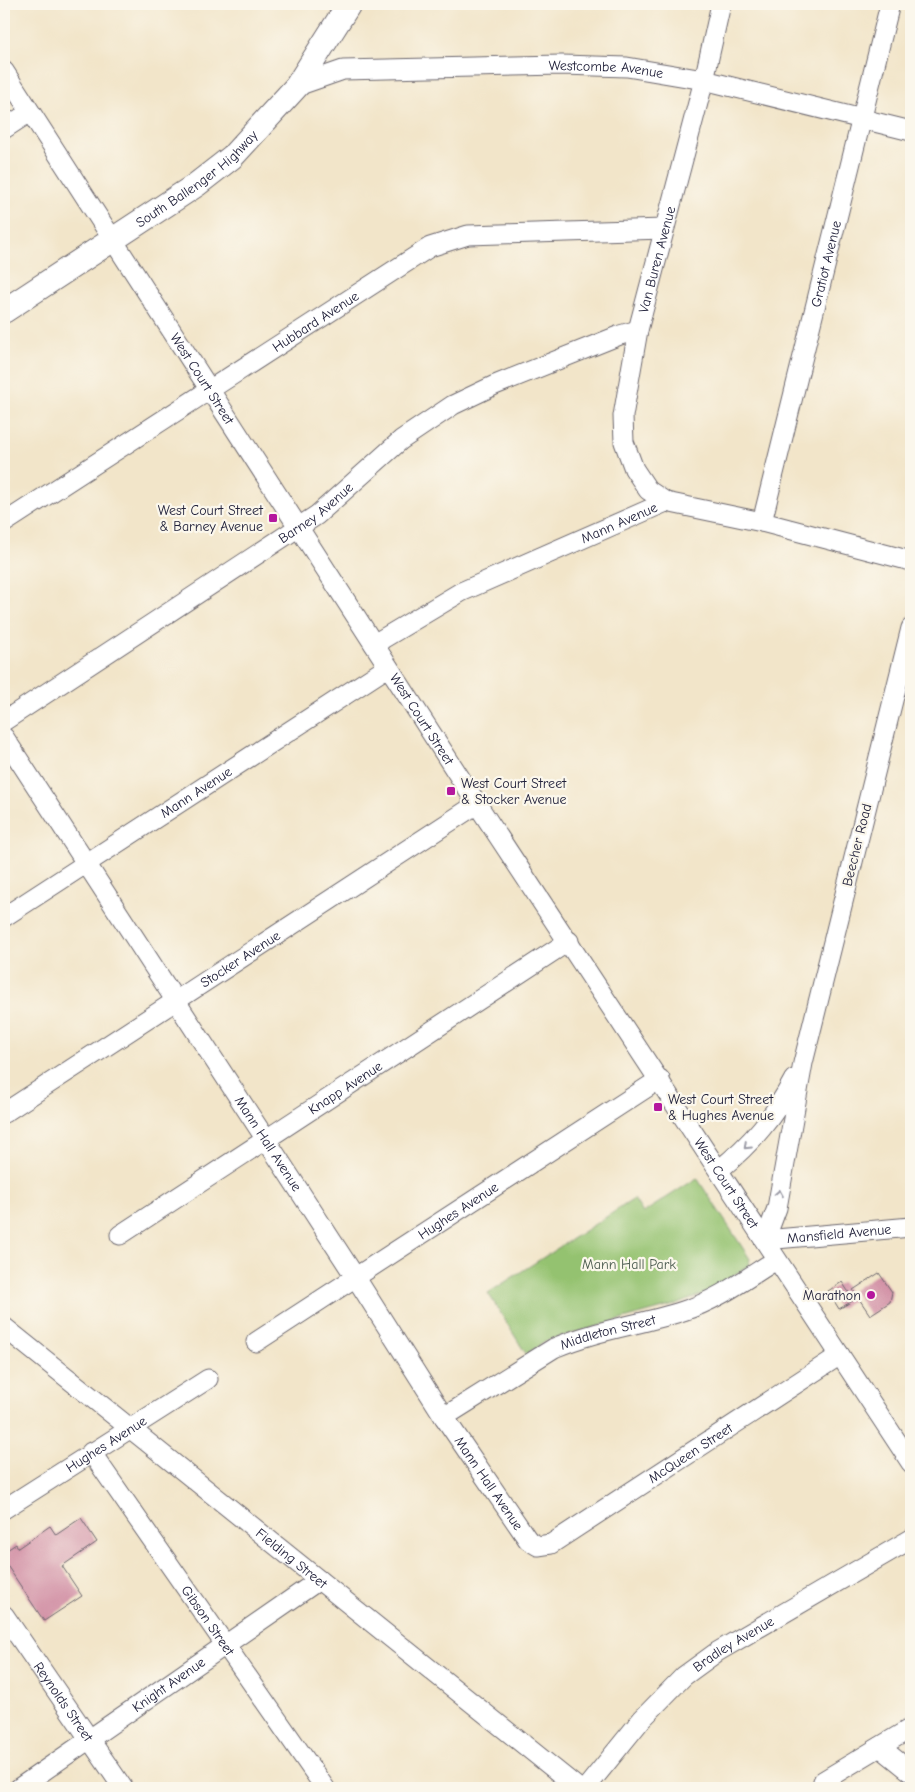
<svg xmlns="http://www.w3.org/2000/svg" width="915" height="1792" font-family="'Comic Neue',sans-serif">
  <rect width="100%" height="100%" fill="#fbf7ec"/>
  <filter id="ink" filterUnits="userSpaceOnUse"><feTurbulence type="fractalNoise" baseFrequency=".02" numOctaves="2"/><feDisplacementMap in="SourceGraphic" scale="10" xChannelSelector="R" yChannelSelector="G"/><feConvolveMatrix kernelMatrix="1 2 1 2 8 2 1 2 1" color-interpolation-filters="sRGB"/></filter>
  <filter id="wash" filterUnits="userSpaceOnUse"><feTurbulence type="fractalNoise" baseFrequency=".0096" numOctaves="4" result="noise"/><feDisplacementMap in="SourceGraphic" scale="20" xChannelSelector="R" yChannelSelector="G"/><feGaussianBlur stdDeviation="1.12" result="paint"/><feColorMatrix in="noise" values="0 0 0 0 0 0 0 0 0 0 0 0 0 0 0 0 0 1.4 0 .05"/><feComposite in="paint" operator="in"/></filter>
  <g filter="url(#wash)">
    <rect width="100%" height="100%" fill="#f2e5c9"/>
    <path fill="#94c270" stroke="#5b7256" d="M697 1178 750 1259 748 1266 705 1293 678 1304 548 1340 526 1354 488 1293 634 1199 643 1213Z"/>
    <g id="blocks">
      <path fill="#d290a5" d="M879 1273 892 1292 890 1302 870 1315 853 1290Z
        M842 1282 854 1300 839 1309 828 1291Z
        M81 1518 97 1542 62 1566 82 1596 44 1621 4 1561V1552L16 1544 18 1548 50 1526 56 1535Z"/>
    </g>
  </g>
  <g filter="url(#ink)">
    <use href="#blocks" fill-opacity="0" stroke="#6b666d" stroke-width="1"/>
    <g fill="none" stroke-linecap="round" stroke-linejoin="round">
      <defs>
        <g id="minor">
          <path id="s1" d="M4 71 477 804 911 1463"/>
          <path id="s2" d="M297 86 343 70 562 65 627 67 704 80 911 131"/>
          <path d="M4 129 30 112"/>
          <path id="s3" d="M666 502 648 490 634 469 624 442 623 416 638 330 704 80 721 4"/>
          <path id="s4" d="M762 522 890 4"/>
          <path id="s5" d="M4 523 430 247 468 235 664 229"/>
          <path id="s6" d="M911 628 803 1063 777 1208 765 1240 911 1227"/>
          <path id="s7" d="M374 644 461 592 666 502 762 522 911 561"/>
          <path id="s8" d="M4 721 317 515 401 440 453 405 495 385 620 335 638 330"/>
          <path id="s9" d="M4 737 356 1278 444 1417 528 1540 538 1546 551 1544 840 1355"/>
          <path id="s10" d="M4 917 388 667"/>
          <path id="s11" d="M4 1113 477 804"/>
          <path d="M719 1170C752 1143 774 1117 794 1079"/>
          <path id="s12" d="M120 1235 569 941"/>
          <path id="s13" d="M4 1327 578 1788"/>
          <path id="s14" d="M256 1342 660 1079"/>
          <path id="s15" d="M444 1417 554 1348C595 1330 640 1325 683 1311 716 1301 747 1278 776 1260"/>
          <path id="s16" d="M91 1452 325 1788"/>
          <path id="s17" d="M4 1509 208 1379"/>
          <path id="s18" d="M4 1615 123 1788"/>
          <path d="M880 1747 911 1772"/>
          <path d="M823 1781 911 1728"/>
          <path id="s19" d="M19 1788 319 1580"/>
          <path id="s20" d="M586 1788 642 1719 684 1676 717 1652 911 1539"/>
        </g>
        <g id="major">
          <path id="s21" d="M4 311 196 185 232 157 297 86 349 4"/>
        </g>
      </defs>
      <use href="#minor" stroke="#6b666d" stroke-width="21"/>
      <use href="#major" stroke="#6b666d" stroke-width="26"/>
      <use href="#minor" stroke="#fff" stroke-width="19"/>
      <use href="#major" stroke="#fff" stroke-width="24"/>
    </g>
    <defs><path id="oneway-chevron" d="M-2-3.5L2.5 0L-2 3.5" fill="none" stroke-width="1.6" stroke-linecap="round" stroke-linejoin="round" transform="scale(1.25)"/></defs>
    <g stroke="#9c9ca7">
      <use href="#oneway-chevron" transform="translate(747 1146) rotate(136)"/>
      <use href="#oneway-chevron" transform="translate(779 1193) rotate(-80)"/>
    </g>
  </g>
  <g fill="#b5179e" stroke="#fbf7ec" stroke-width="2">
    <rect x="268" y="513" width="10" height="10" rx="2.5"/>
    <rect x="446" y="786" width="10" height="10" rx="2.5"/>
    <rect x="653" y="1102" width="10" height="10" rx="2.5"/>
    <circle cx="871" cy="1295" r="5"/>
  </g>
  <g text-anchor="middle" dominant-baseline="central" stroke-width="4.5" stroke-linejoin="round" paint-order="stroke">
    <g font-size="14" fill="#22223b" stroke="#fbf7ec">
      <text stroke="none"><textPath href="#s2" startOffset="312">Westcombe Avenue</textPath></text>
      <text stroke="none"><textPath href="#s21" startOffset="234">South Ballenger Highway</textPath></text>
      <text stroke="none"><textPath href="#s3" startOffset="262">Van Buren Avenue</textPath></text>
      <text stroke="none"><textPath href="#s4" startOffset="266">Gratiot Avenue</textPath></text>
      <text stroke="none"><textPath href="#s5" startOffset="371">Hubbard Avenue</textPath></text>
      <text stroke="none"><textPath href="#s1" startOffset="366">West Court Street</textPath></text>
      <text stroke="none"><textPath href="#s8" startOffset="375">Barney Avenue</textPath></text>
      <text stroke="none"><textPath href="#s7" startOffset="274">Mann Avenue</textPath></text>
      <text stroke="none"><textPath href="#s1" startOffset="771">West Court Street</textPath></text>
      <text stroke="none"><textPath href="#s10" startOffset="229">Mann Avenue</textPath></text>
      <text transform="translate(857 845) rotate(-76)">Beecher Road</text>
      <text stroke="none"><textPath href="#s11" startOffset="282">Stocker Avenue</textPath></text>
      <text stroke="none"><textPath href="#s12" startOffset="269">Knapp Avenue</textPath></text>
      <text stroke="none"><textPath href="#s9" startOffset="485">Mann Hall Avenue</textPath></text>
      <text stroke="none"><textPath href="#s1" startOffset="1326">West Court Street</textPath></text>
      <text stroke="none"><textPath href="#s14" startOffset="241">Hughes Avenue</textPath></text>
      <text stroke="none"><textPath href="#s6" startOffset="704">Mansfield Avenue</textPath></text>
      <text stroke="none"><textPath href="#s15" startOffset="186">Middleton Street</textPath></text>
      <text stroke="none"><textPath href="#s17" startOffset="121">Hughes Avenue</textPath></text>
      <text stroke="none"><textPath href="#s9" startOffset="1150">McQueen Street</textPath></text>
      <text stroke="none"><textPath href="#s9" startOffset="890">Mann Hall Avenue</textPath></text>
      <text stroke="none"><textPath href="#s13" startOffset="369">Fielding Street</textPath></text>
      <text stroke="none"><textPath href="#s16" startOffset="205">Gibson Street</textPath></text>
      <text stroke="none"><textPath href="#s20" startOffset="208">Bradley Avenue</textPath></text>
      <text stroke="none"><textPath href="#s19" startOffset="182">Knight Avenue</textPath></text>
      <text stroke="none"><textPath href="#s18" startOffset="105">Reynolds Street</textPath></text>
    </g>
    <g font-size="14" fill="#22223b" stroke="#fbf7ec" text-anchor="end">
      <text x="263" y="510">West Court Street<tspan x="263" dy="16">&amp; Barney Avenue</tspan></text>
      <text x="461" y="783" text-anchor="start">West Court Street<tspan x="461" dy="16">&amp; Stocker Avenue</tspan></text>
      <text x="668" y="1099" text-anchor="start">West Court Street<tspan x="668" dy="16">&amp; Hughes Avenue</tspan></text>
      <text x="861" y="1295">Marathon</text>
    </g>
    <g font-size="14" fill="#4a5a4e" stroke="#fbf7ec">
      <text x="629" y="1264">Mann Hall Park</text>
    </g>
  </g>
  <rect width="915" height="1792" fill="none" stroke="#fbf7ec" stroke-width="20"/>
</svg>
